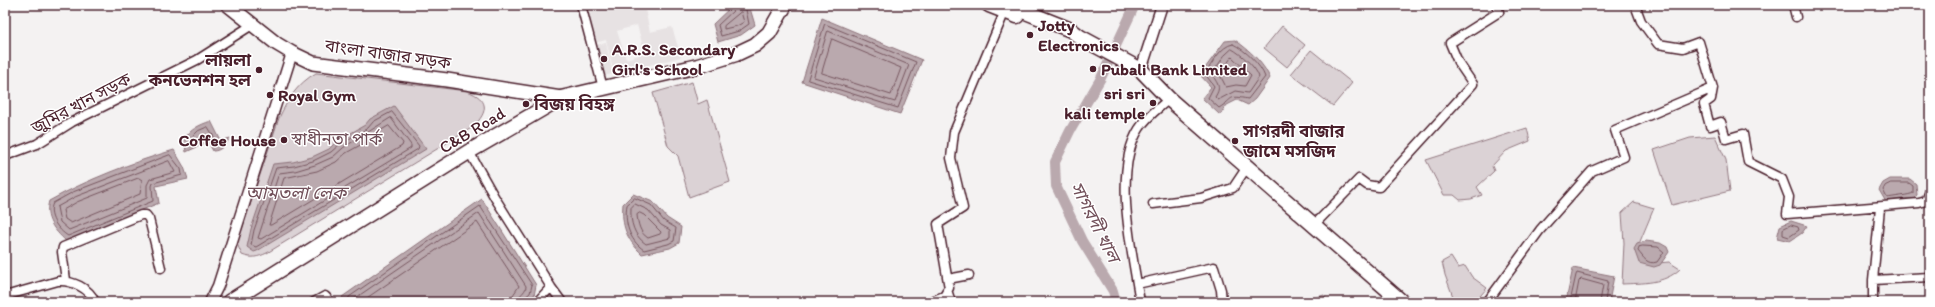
<svg xmlns="http://www.w3.org/2000/svg" width="1935" height="307" font-family="Itim,'Noto Sans Bengali',sans-serif">
  <rect width="100%" height="100%" fill="#f4f2f2"/>
  <filter id="ink" filterUnits="userSpaceOnUse"><feTurbulence type="fractalNoise" baseFrequency=".025" numOctaves="2"/><feDisplacementMap in="SourceGraphic" scale="8" xChannelSelector="R" yChannelSelector="G"/><feConvolveMatrix kernelMatrix="1 2 1 2 8 2 1 2 1" color-interpolation-filters="sRGB"/></filter>
  <g filter="url(#ink)">
    <path fill="#e7e2e3" fill-rule="evenodd" d="M605 5H644L650 32 672 27 681 57 614 74 606 40 594 43 587 13 605 9ZM637 25 645 53 626 59 617 31Z
      M606 43 613 74 602 76 595 45Z"/>
    <path fill="#dbd2d5" stroke="#927880" d="M1282 26 1305 45 1287 67 1264 48Z
      M1311 50 1352 83 1333 106 1291 74Z
      M316 73 467 91C489 99 489 111 473 127L267 253C258 257 252 259 242 255L237 244 279 118C288 99 297 84 316 73Z
      M692 82 698 104 707 100 730 182 689 197 678 156 668 146 653 93Z
      M1527 128 1530 141 1506 151 1492 166 1494 171 1477 187 1482 195 1471 199 1460 200 1454 195H1444L1426 160Z
      M1715 136 1726 160 1730 191 1672 205 1654 150 1690 138Z
      M1634 202 1654 208 1636 251 1648 264 1669 262 1680 269C1664 284 1643 283 1622 284L1624 243 1622 213Z
      M1451 257 1458 268 1465 266 1472 277 1487 288 1475 302H1455L1445 275 1442 262Z"/>
    <path fill="#baa9ae" stroke="#8d727a" d="M733 5H749L755 25 741 35 718 42 713 24Z
      M822 18 922 60 900 114 802 82Z
      M1235 40C1249 50 1263 62 1270 78L1255 99 1248 105 1237 100 1227 105 1220 115 1202 98 1211 87 1200 75 1225 41Z
      M394 106 426 149 257 251 254 252 247 247 251 229 273 164 293 162 312 157 329 149 337 141 365 125 370 119Z
      M211 121 221 141 230 138C226 144 221 151 213 151L208 142 186 152 184 139C191 129 199 125 211 121Z
      M174 150 184 167 188 179 156 186 159 203 66 241C54 230 44 218 49 201 86 180 133 162 174 150Z
      M1890 179H1910L1916 184 1917 195 1913 199H1900L1886 202 1879 190 1883 183Z
      M633 194 653 202 667 218 681 227 679 243 670 248 642 254C627 240 621 226 623 204Z
      M482 199 536 285 534 296 524 302H345L342 297Z
      M1791 221 1807 226 1802 233 1790 241 1777 238 1780 226Z
      M1646 241 1660 243 1667 247 1669 252 1660 265 1654 267 1639 263 1634 249 1637 244Z
      M1573 268 1614 276 1609 302 1566 301Z
      M1324 295 1327 302H1301Z"/>
    <g fill="none" stroke-linecap="round" stroke-linejoin="round">
      <path stroke="#77565f" stroke-width="1" d="M736 5 734 10 718 25 721 36 739 31 749 24 745 5
        M741 12 744 22 737 26 724 29V26Z
        M825 24 916 62 898 108 808 80Z
        M828 31 909 65 895 102 814 77Z
        M832 39 901 68 891 95 822 73Z
        M1233 44C1245 50 1261 65 1265 77L1248 99C1227 95 1235 98 1219 108L1208 98 1214 86 1205 74C1212 64 1220 46 1233 44Z
        M1232 49C1241 54 1256 67 1259 77L1248 93 1235 91 1218 100 1215 97C1222 86 1217 84 1212 74L1224 56Z
        M1232 57 1251 75 1245 86 1236 85 1226 87 1220 75Z
        M392 112 419 146 418 149 256 247 251 245 254 230 276 168 294 166 313 161 331 152 340 144 368 128 373 122Z
        M391 118 411 145V148L261 239 258 238 279 173 295 171 315 165 333 157 343 148Z
        M389 126 403 143 402 146 271 225H269L284 178 317 171 336 162 346 153 373 138 380 131Z
        M208 127 214 137V139L207 138 189 144V140L198 131Z
        M170 155 181 169 182 175 153 183 152 186 153 201 68 236C58 230 47 215 53 203L73 192Z
        M169 161 175 172 150 179 147 185V198L69 230 60 222 57 207 75 197Z
        M139 178 142 180 140 194 71 223 65 219 63 210 77 202Z
        M1891 183H1909L1913 186V193C1911 195 1892 197 1887 198L1883 190 1885 186Z
        M635 198 651 205 664 221 676 228 674 241 668 244 644 250C629 240 624 222 627 205Z
        M635 204 648 210 661 225 670 230V238L646 244C634 236 630 222 631 208Z
        M640 213 644 215 661 232 660 234 648 238C640 233 638 224 637 215Z
        M1791 225 1798 227 1799 230 1789 237 1783 235V229Z
        M1643 246 1658 247 1664 252 1657 262C1647 265 1644 258 1638 251L1639 247Z
        M348 302 349 297 480 206 532 285 530 293 524 298 523 302
        M353 302 354 299 479 213 526 286C526 293 518 294 517 302
        M361 302 477 222 519 286 513 295 511 302
        M1570 302 1576 275 1577 273 1608 281 1605 302
        M1575 302 1579 281 1581 279 1603 285 1600 302"/>
      <path stroke="#baa9ae" stroke-width="10" d="M1116 302 1113 291 1082 241 1056 186 1055 162 1070 131 1101 78 1135 5"/>
      <defs>
        <path id="minor" d="M581 5 603 88
          M1635 5 1641 21 1658 44 1683 48 1699 42 1713 88
          M1793 5 1796 17
          M470 151 472 157 495 198 551 287 537 302
          M5 156 37 144 72 122 197 60 252 25
          M1153 204 1201 198 1233 188 1247 167
          M1880 208 1873 280 1930 277
          M1314 225 1359 179 1367 185 1379 187 1473 84 1458 62 1450 43 1499 12 1496 5
          M948 279 969 275
          M66 280 62 252 63 247 141 215H146L149 219 161 268
          M1873 280V302
          M1137 284 1214 267 1221 290 1222 302
          M551 287 562 302
          M947 290 951 302
          M5 296 58 281C71 280 90 288 95 302
          M314 302 325 296 331 302
          M929 302 944 296 949 288 938 224 963 208 951 158 954 132 1005 11
          M1140 302C1133 255 1112 171 1139 129 1146 117 1159 108 1169 99
          M1487 302 1540 230 1592 171 1624 157 1615 130 1713 88 1711 99 1704 104 1710 126 1721 122 1726 139 1743 134 1748 162 1782 179 1789 197 1787 214 1919 203 1926 201 1930 191"/>
        <path id="tertiary" d="M1141 70 1162 5
          M210 302 218 286 292 53"/>
        <path id="primary" d="M228 5 277 44 292 53 313 63 447 80 561 98"/>
        <path id="trunk" d="M989 5 1017 16
          M1008 5 1071 30 1080 37 1141 70 1169 99 1402 302
          M229 302 470 151 561 98 698 66 736 54 755 45 769 33 785 5"/>
      </defs>
      <use href="#minor" stroke="#4a1f2b" stroke-width="11"/>
      <use href="#tertiary" stroke="#4a1f2b" stroke-width="13"/>
      <use href="#primary" stroke="#4a1f2b" stroke-width="16"/>
      <use href="#trunk" stroke="#4a1f2b" stroke-width="17"/>
      <use href="#minor" stroke="#fff" stroke-width="8"/>
      <use href="#tertiary" stroke="#fff" stroke-width="10"/>
      <use href="#primary" stroke="#fff" stroke-width="13"/>
      <use href="#trunk" stroke="#fff" stroke-width="14"/>
    </g>
  </g>
  <g fill="#4a1f2b" stroke="#fff" stroke-width="1.5">
    <circle cx="1030" cy="35" r="4"/>
    <circle cx="604" cy="59" r="4"/>
    <circle cx="1093" cy="69" r="4"/>
    <circle cx="259" cy="70" r="4"/>
    <circle cx="270" cy="95" r="4"/>
    <circle cx="1153" cy="103" r="4"/>
    <circle cx="526" cy="104" r="4"/>
    <circle cx="284" cy="140" r="4"/>
    <circle cx="1235" cy="141" r="4"/>
  </g>
  <g text-anchor="middle" dominant-baseline="central" stroke-width="3" stroke-linejoin="round" paint-order="stroke">
    <g font-size="17" font-weight="bold" fill="#4a1f2b" stroke="#fff" text-anchor="start">
      <text x="1038" y="25">Jotty<tspan x="1038" dy="20">Electronics</tspan></text>
      <text x="612" y="49">A.R.S. Secondary<tspan x="612" dy="20">Girl's School</tspan></text>
      <text x="251" y="60" text-anchor="end">লায়লা<tspan x="251" dy="20">কনভেনশন হল</tspan></text>
      <text x="1101" y="69">Pubali Bank Limited</text>
      <text x="1145" y="93" text-anchor="end">sri sri<tspan x="1145" dy="20">kali temple</tspan></text>
      <text x="278" y="95">Royal Gym</text>
      <text x="534" y="104">বিজয় বিহঙ্গ</text>
      <text x="1243" y="131">সাগরদী বাজার<tspan x="1243" dy="20">জামে মসজিদ</tspan></text>
      <text x="276" y="140" text-anchor="end">Coffee House</text>
    </g>
    <g font-size="17" fill="#4a1f2b" stroke="#fff">
      <text transform="translate(388 54) rotate(8)">বাংলা বাজার সড়ক</text>
      <text transform="translate(81 103) rotate(-28)">জুমির খান সড়ক</text>
      <text transform="translate(472 130) rotate(-31)">C&amp;B Road</text>
    </g>
    <g font-size="17" fill="#6e4c56" stroke="#fff">
      <text x="337" y="139">স্বাধীনতা পার্ক</text>
    </g>
    <g font-size="18" font-style="italic" fill="#714f59" stroke="#fff">
      <text x="296" y="193">আমতলা লেক</text>
      <text transform="translate(1095 222) rotate(63)">সাগরদী খাল</text>
    </g>
  </g>
  <rect width="1935" height="307" fill="none" stroke="#fff" stroke-width="20"/>
  <rect x="10" y="10" width="1915" height="287" fill="none" stroke="#4a1f2b" stroke-width="1.5" filter="url(#ink)"/>
</svg>
